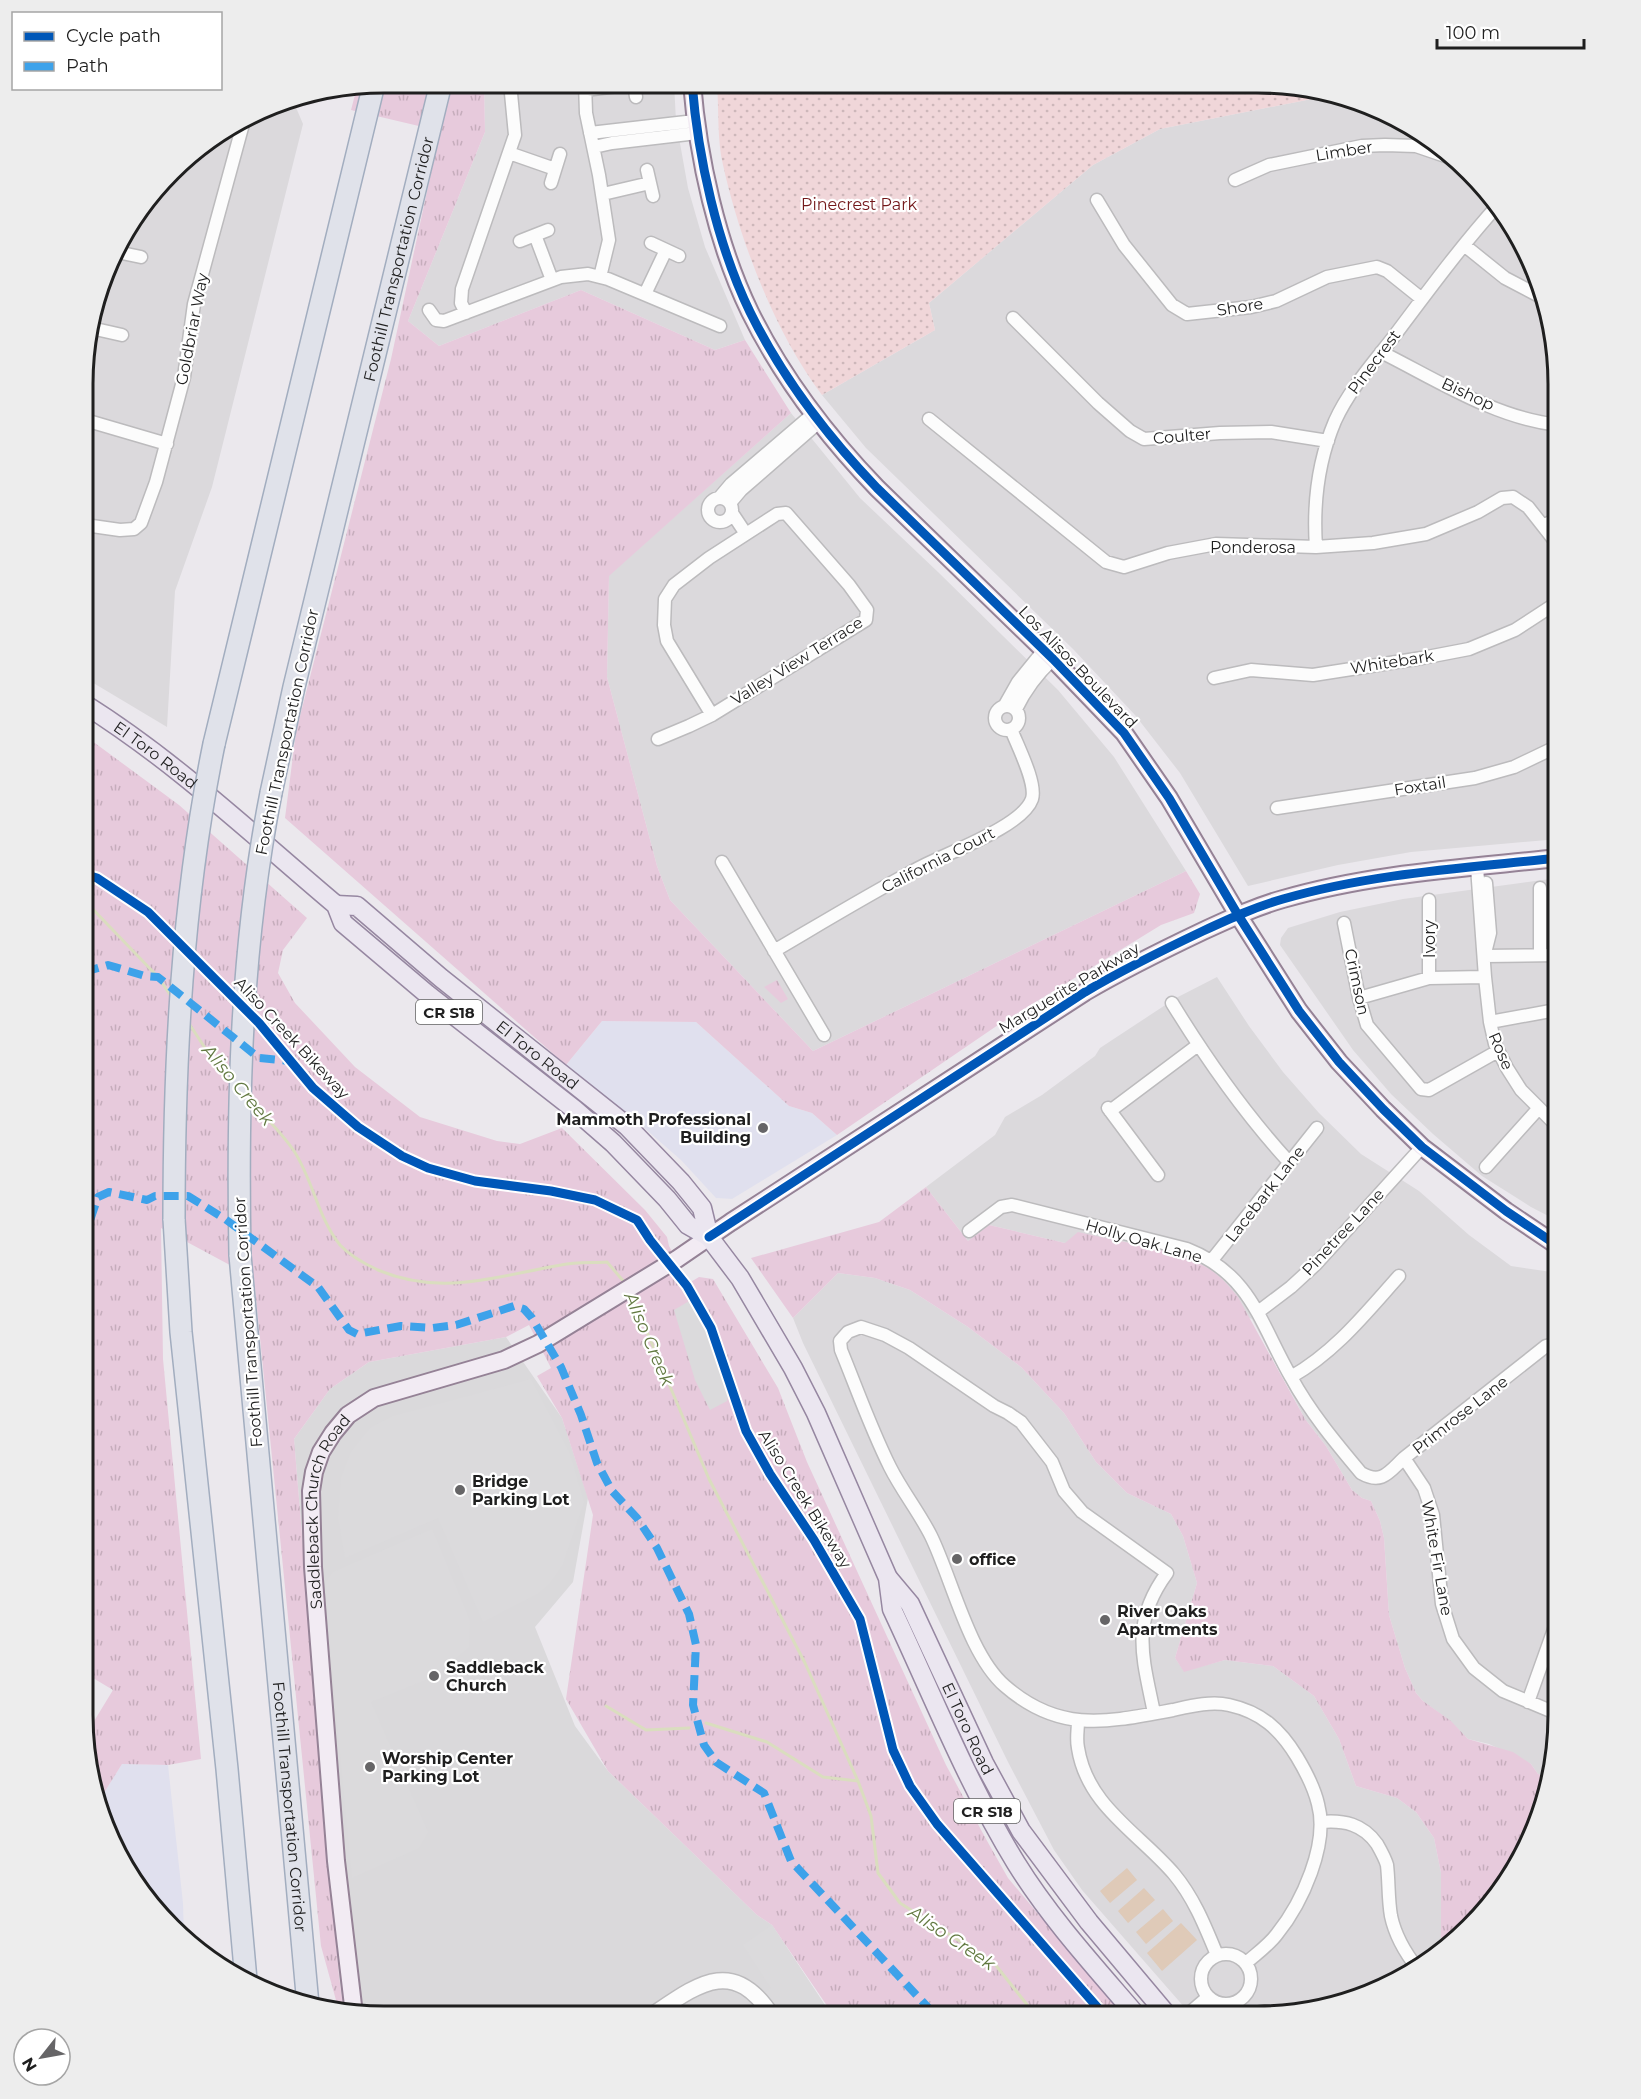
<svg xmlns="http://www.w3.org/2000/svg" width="1641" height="2099" font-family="Montserrat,sans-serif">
  <defs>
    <pattern id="grass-tufts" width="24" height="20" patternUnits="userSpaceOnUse" patternTransform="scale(1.5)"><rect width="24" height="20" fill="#e7cadc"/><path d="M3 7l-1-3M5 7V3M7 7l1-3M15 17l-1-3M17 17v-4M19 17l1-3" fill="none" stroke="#c6adbc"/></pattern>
    <pattern id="park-dots" width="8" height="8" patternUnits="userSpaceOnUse" patternTransform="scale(1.5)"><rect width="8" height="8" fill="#f0d6d9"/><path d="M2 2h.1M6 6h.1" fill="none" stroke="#cdb7ba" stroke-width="1.8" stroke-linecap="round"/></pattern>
  </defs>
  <rect width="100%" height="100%" fill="#ebe8ed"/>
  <path fill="#dbd9dc" d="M484 83H674L676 121 688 188 705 247 745 340 715 350 581 290 439 346 408 321 485 132Z
    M1332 95 1372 105 1425 134 1483 185 1518 234 1548 306 1558 384V839L1411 852 1338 865 1248 886 1180 773 1135 715 1073 649 866 448 822 395 935 330 929 303 1093 165 1160 129Z
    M292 98 303 124 212 487 175 591 167 727 85 678V344L123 234 185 157 287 99Z
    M791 413 860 498 938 572 1058 690 1114 757 1186 871 813 1051 670 900 657 866 607 677 609 575Z
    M1558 878V1221L1531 1207 1482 1176 1433 1134 1391 1094 1353 1050 1280 945 1281 938 1288 928 1340 912 1403 899Z
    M1217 977 1249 1026 1283 1072 1319 1113 1361 1154 1419 1191 1469 1235 1511 1266 1558 1273V1734L1550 1777 1538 1774 1531 1764 1489 1744 1468 1739 1450 1721 1423 1701 1416 1693 1405 1668 1389 1615 1384 1538 1380 1521 1371 1501 1362 1498 1352 1490 1326 1446 1305 1419 1252 1319 1065 1243 989 1225 968 1241 926 1187 995 1135 1005 1117 1042 1095 1095 1056 1100 1048 1176 998Z
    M838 1273 875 1278 910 1290 968 1327 1021 1367 1064 1413 1096 1462 1127 1493 1171 1514 1183 1536 1197 1583 1175 1658 1184 1671 1225 1660 1273 1666 1314 1696 1339 1739 1356 1786 1397 1798 1416 1812 1434 1838 1441 1873V1937L1449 1946 1407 1976 1335 2006 1276 2016H1192L1082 1890 1054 1850 1008 1762 803 1343 793 1318Z"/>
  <path fill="#e0e0ee" d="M602 1021 696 1022 789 1106 812 1113 837 1135 732 1199 716 1198 681 1160 642 1126 566 1065Z
    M122 1764 168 1765 183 1903 184 1937 158 1914 123 1865 97 1804Z"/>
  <path fill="#dad9db" d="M506 1337 562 1418 588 1498 573 1582 535 1627 575 1726 608 1771 757 1915 772 1925 832 2016H364L344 2012 339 1976 294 1439 330 1389 369 1362Z"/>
  <path fill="url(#grass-tufts)" d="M384 83H484L485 132 408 321 439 346 581 290 715 350 745 340 791 413 609 576 607 677 657 866 670 900 813 1051 1186 871 1200 894 1194 913 1161 925 998 1025 837 1135 812 1113 789 1106 696 1022 602 1021 566 1065 285 818 296 732 391 359 440 131 351 110 357 87Z
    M84 735 179 805 307 918 283 950 278 973 295 1003 355 1067 420 1117 497 1141 520 1144 562 1128 645 1210 667 1237 669 1246 689 1283 699 1277 713 1279 778 1388 807 1462 946 1765 986 1839 1008 1878 1124 2016H834L772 1925 757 1915 608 1771 566 1699 593 1515 562 1418 537 1376 551 1368 529 1325 506 1337 369 1362 330 1389 294 1439 339 1976 344 2012 339 2011 321 1946 254 1278 161 1228 163 1359 201 1759 168 1765 122 1764 97 1804 93 1793 85 1736 113 1690 83 1672Z
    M777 980 788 999 781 1003 764 987Z
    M926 1187 968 1241 989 1225 1065 1243 1078 1232C1118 1242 1168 1247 1204 1266 1218 1273 1229 1286 1238 1297L1305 1419 1326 1446 1352 1490 1362 1498 1371 1501 1380 1521 1384 1538 1389 1615 1405 1668 1416 1693 1423 1701 1451 1721 1468 1739 1513 1752 1531 1764 1538 1774 1550 1777 1543 1812 1508 1882 1456 1941 1449 1946 1441 1937V1873L1434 1838 1416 1812 1397 1798 1356 1786 1339 1739 1314 1696 1273 1666 1225 1660 1184 1672 1175 1658 1197 1583 1183 1536 1171 1514 1127 1493 1096 1462 1064 1413 1021 1367 968 1327 910 1290 875 1278 838 1273 793 1318 751 1258 879 1222Z"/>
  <path fill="url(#park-dots)" d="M717 83 1297 85 1332 95 1160 129 1093 165 929 303 935 330 822 395C775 333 740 241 723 165 717 140 719 110 717 83Z"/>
  <path fill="#dfcab8" d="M1127 1868 1137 1880 1110 1903 1100 1891Z
    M1144 1888 1155 1900 1128 1923 1118 1911Z
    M1163 1909 1173 1921 1146 1944 1136 1932Z
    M1181 1923 1197 1940 1162 1971 1147 1953Z"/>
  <path fill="#dbdadc" d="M691 1300 709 1335 729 1389 727 1401 710 1410 695 1380 674 1310Z
    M531 1379 570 1454 584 1502 562 1566 549 1584 537 1594 483 1622 438 1518 345 1558 338 1518 341 1478 351 1452 370 1428 393 1416Z
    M432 1529 470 1621 469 1647 433 1677 371 1702 428 1832 419 1848 352 1878 324 1585 333 1572Z
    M772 1925 832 2016H780L764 1993 771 1988 743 1945Z"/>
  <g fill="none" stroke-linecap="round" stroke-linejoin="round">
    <path stroke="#daddbf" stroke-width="3" d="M84 900 158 977 173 999
      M188 1022 207 1051 232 1079
      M250 1100C264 1116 282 1133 294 1151 313 1180 318 1218 340 1245 350 1256 365 1264 378 1270 442 1297 497 1276 561 1265 576 1262 592 1263 607 1262L625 1283
      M631 1294 709 1479 805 1663 858 1781 871 1816 878 1873 900 1903 994 1963 1036 2016
      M606 1706 646 1730 689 1728
      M706 1723 767 1742 823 1777 858 1781"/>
    <defs>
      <path id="minor" d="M585 83 586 113 599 175 609 240 600 277
        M634 83 636 97
        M585 90 634 84
        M590 133 695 121
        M594 147 612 143 697 133
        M509 153 555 169
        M647 170 653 196
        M1235 180 1269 165 1362 146 1385 145 1416 146 1454 159
        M551 183 560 154
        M603 194 650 183
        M1097 200 1124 245 1172 305 1187 314 1251 307 1276 301 1327 277 1377 267 1387 271 1422 299
        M535 235 552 280
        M520 241 548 230
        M651 243 679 256
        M1464 245 1505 278 1545 299
        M117 252 141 257
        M645 294 666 250
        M429 310 436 320 444 321 561 277 588 274 608 279 720 326
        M466 313 461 303 462 289 515 135 510 83
        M1013 318 1098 403 1130 431 1144 439 1220 433 1271 432 1328 441
        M91 328 122 335
        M1381 352C1437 380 1495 418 1558 425
        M929 419 1106 562 1124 567 1168 553 1216 544 1316 547 1373 543 1426 534 1478 512 1502 498 1513 497 1528 507 1558 545
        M85 420 167 444
        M720 497 731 484 813 414
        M708 510a12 12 0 1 1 24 0a12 12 0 1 1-24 0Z
        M730 503 741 490 819 422
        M732 513 746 534
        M85 525 120 530 134 529 141 523 156 482 184 377 194 304 243 124
        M1543 526 1558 518
        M1316 547C1313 504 1318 461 1335 421 1349 390 1374 362 1395 335 1428 291 1461 246 1498 205
        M1214 678 1251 670 1313 675 1422 658 1469 649 1515 630 1558 602
        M1005 705 1018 682 1044 650
        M995 718a12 12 0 1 1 24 0a12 12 0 1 1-24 0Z
        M1016 709C1025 690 1038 673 1053 659
        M658 739 689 726 712 715 866 620 867 610 849 585 786 513 777 514 709 558 674 585 665 599 664 625 667 641 712 715
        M1277 808 1475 778 1514 767 1558 746
        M722 862 824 1035
        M1477 867 1485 977 1490 1022 1495 1044 1507 1068 1521 1090 1558 1127
        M1429 900V978
        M1344 923 1359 998 1367 1025 1421 1089 1429 1090 1498 1051
        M1486 949 1490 933 1486 883
        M774 951C820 924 866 896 913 871 940 855 1022 828 1032 799 1037 783 1017 745 1011 729
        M1540 955V888
        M1485 956 1558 955
        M1359 998 1429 978 1485 977
        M1172 1003C1207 1060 1244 1113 1289 1162
        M1490 1022 1556 1010
        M1108 1108 1158 1175
        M1110 1111 1198 1045
        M1486 1167 1538 1109
        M969 1231 1001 1207 1012 1205 1187 1249C1251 1274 1260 1323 1291 1377 1310 1412 1335 1442 1361 1473 1382 1485 1389 1472 1404 1458L1546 1346 1558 1343
        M1212 1260 1317 1128
        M1258 1312 1291 1287 1316 1264 1422 1147
        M1291 1377C1335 1352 1365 1314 1399 1276
        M1404 1458 1424 1488 1433 1515 1442 1604 1453 1639 1474 1668 1503 1691 1558 1714
        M1528 1702 1558 1618
        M1154 1713C1143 1658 1130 1623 1167 1573L1082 1512 1064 1491 1052 1462 1021 1422 1008 1413 994 1406 909 1348 885 1335 861 1327 848 1332 840 1341 841 1350C857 1389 871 1429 890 1467 902 1491 919 1512 931 1536 952 1579 969 1655 1005 1686 1060 1734 1108 1722 1173 1710 1191 1706 1211 1701 1229 1705 1261 1712 1280 1729 1297 1757 1306 1772 1314 1787 1318 1804 1329 1844 1302 1903 1277 1934 1269 1945 1256 1954 1246 1963
        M1078 1721C1078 1730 1076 1739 1078 1748 1087 1806 1139 1833 1174 1874 1194 1898 1205 1926 1217 1955
        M1321 1822C1344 1820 1363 1824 1377 1844 1381 1851 1385 1858 1387 1865 1389 1882 1388 1899 1391 1916 1395 1935 1406 1954 1418 1969
        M1201 1979a25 25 0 1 1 50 0a25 25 0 1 1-50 0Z
        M1234 2003 1240 2016
        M1186 2016 1208 1997"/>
      <path id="tertiary" d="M651 2016C697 1985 733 1955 772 2016"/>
      <g id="secondary">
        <path d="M692 83C698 158 717 244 750 312 782 377 827 436 877 488L1053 659 1124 733 1169 798 1238 915 1299 1011 1339 1062 1383 1109 1422 1147 1506 1211 1558 1246"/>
        <path id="s1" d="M354 2014 336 1861 313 1567 311 1491 314 1472 321 1452 333 1433 348 1415 374 1398 504 1360 538 1344 677 1259 731 1222 1085 992C1124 969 1163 950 1203 931 1229 919 1255 907 1283 899 1373 873 1466 868 1558 858"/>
      </g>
      <g id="primary">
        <path id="s2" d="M84 704C175 761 254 836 336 905L343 923 427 994 574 1109 613 1143 667 1199 688 1225 709 1237"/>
        <path id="s3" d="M336 905 357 906 441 978 627 1126 681 1182 702 1208 709 1237 740 1278 793 1368 816 1413 888 1578 892 1609C932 1694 967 1783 1016 1863 1050 1918 1095 1967 1137 2016"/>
        <path id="s4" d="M889 1579 910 1604 984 1763 1021 1831 1089 1922 1168 2016"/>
      </g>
      <g id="motorway">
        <path d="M214 744 374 84"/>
        <path id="s5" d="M271 793 294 687 441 83"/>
        <path d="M174 1219 181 1332 227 1769 246 1980"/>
        <path id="s6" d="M240 1255 308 2005"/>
      </g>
    </defs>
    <use href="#minor" stroke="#bcbbbd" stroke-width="15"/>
    <use href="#tertiary" stroke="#bcbbbd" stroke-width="18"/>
    <use href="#secondary" stroke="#958296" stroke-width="20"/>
    <use href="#primary" stroke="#9687a1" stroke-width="21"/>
    <use href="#motorway" stroke="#a2adbf" stroke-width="24"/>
    <use href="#minor" stroke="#fcfcfc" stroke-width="12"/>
    <use href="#tertiary" stroke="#fcfcfc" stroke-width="15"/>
    <use href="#secondary" stroke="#f2ebf3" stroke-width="16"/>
    <use href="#primary" stroke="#ebe6f0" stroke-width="18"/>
    <use href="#motorway" stroke="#e0e2ea" stroke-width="21"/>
    <defs>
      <path id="motorway-bridge" d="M174 1219C174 1060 182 900 214 744
        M240 1255C237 1100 241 945 271 793"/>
    </defs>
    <use href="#motorway-bridge" stroke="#a2adbf" stroke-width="24" stroke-linecap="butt"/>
    <use href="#motorway-bridge" stroke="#e0e2ea" stroke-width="21"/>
    <path stroke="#3da2ea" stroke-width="8" stroke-dasharray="15 8" stroke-linecap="butt" d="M84 972 108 965 145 976 158 977 259 1058 290 1061
      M83 1241 98 1197 109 1192 147 1200 155 1196H188L225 1219 318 1287 349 1330 357 1334 401 1326 432 1328 456 1325 514 1306 524 1309 532 1318 561 1367 581 1415 597 1463 612 1491 637 1518 657 1548 689 1614 696 1645 693 1705 704 1745 716 1762 764 1793 791 1861 936 2016"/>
    <defs>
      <path id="cycleway" d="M692 83C698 158 717 244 750 312 782 377 827 436 877 488L1053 659 1124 733 1169 798 1238 915 1299 1011 1339 1062 1383 1109 1422 1147 1506 1211 1558 1246
        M84 874 97 878 148 912 259 1023 313 1088 358 1127 402 1156 428 1168 475 1181 551 1191 595 1200 637 1220 650 1240 687 1286 711 1328 746 1431 770 1474 814 1540 860 1619 893 1750 910 1786 937 1824 1105 2016
        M709 1237 1085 992C1124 969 1163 950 1203 931 1229 919 1255 907 1283 899 1373 873 1466 868 1558 858"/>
    </defs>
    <use href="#cycleway" stroke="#fff" stroke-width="13"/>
    <use href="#cycleway" stroke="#0057b8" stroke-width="9"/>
  </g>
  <g fill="#666567" stroke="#fff" stroke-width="2">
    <circle cx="763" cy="1128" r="6"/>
    <circle cx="460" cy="1490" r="6"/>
    <circle cx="957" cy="1559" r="6"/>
    <circle cx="1105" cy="1620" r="6"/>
    <circle cx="434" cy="1676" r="6"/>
    <circle cx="370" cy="1767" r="6"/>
  </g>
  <g text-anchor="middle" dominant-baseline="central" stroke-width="4.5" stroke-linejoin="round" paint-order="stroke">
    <g fill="#fff" stroke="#626262" stroke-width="1.5">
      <rect x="416" y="1000" width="66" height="24" rx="4.5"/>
      <rect x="954" y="1799" width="66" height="24" rx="4.5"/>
    </g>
    <g font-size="15" font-weight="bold" fill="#1f1f1f">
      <text x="449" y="1012">CR S18</text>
      <text x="987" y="1811">CR S18</text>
    </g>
    <g font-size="16" fill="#1f1f1f" stroke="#fff">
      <text transform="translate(1344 151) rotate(-9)">Limber</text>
      <text stroke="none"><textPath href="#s5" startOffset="549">Foothill Transportation Corridor</textPath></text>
      <text transform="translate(1240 307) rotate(-9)">Shore</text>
      <text transform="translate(192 329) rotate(-79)">Goldbriar Way</text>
      <text transform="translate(1374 362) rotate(-53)">Pinecrest</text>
      <text transform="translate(1468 394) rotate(25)">Bishop</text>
      <text transform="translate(1182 436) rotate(-5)">Coulter</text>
      <text x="1253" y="547">Ponderosa</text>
      <text transform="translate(797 661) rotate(-32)">Valley View Terrace</text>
      <text transform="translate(1392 662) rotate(-9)">Whitebark</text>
      <text transform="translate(1078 667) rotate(46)">Los Alisos Boulevard</text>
      <text transform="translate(287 732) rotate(-78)">Foothill Transportation Corridor</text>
      <text stroke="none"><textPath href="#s2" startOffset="88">El Toro Road</textPath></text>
      <text transform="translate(1420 786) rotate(-9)">Foxtail</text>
      <text transform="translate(938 860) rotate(-27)">California Court</text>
      <text transform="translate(1429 939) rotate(-90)">Ivory</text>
      <text transform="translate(1357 982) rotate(78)">Crimson</text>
      <text transform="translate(1069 988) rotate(-31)">Marguerite Parkway</text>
      <text transform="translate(292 1038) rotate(47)">Aliso Creek Bikeway</text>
      <text transform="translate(1501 1051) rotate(67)">Rose</text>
      <text stroke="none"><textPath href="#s3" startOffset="255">El Toro Road</textPath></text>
      <text transform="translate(1265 1194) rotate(-52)">Lacebark Lane</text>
      <text transform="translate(1343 1232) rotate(-47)">Pinetree Lane</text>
      <text transform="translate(1144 1241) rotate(16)">Holly Oak Lane</text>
      <text transform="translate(248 1322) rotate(-94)">Foothill Transportation Corridor</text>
      <text transform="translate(1460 1415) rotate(-38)">Primrose Lane</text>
      <text transform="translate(805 1499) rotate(58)">Aliso Creek Bikeway</text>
      <text stroke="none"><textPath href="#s1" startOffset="508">Saddleback Church Road</textPath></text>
      <text transform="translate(1437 1558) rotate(80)">White Fir Lane</text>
      <text stroke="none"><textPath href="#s4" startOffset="170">El Toro Road</textPath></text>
      <text stroke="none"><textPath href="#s6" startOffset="554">Foothill Transportation Corridor</textPath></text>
    </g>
    <g font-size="16" fill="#731719" stroke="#fff">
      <text x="859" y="204">Pinecrest Park</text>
    </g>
    <g font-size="16" font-weight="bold" fill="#1f1f1f" stroke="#fff" text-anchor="start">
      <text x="751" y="1119" text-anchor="end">Mammoth Professional<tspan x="751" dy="18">Building</tspan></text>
      <text x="472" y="1481">Bridge<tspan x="472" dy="18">Parking Lot</tspan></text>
      <text x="969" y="1559">office</text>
      <text x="1117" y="1611">River Oaks<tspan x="1117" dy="18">Apartments</tspan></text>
      <text x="446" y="1667">Saddleback<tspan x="446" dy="18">Church</tspan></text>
      <text x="382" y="1758">Worship Center<tspan x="382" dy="18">Parking Lot</tspan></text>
    </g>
    <g font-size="18" font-style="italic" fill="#627941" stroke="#fff">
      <text transform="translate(238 1085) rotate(50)">Aliso Creek</text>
      <text transform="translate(649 1339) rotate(67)">Aliso Creek</text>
      <text transform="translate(952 1938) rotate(34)">Aliso Creek</text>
    </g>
  </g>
  <path d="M0 0H1641V2099H0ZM384 93H1257A291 291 0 0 1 1548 384V1715A291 291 0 0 1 1257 2006H384A291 291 0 0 1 93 1715V384A291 291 0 0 1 384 93Z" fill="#ededed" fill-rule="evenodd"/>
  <path fill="none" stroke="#1f1f1f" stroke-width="3" d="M384 93H1257A291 291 0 0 1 1548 384V1715A291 291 0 0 1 1257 2006H384A291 291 0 0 1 93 1715V384A291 291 0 0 1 384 93Z"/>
  <rect x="12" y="12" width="210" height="78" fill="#ffffff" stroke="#a5a5a5" stroke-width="1.5"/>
  <rect x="24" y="32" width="30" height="9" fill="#0057b8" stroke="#a5a5a5" stroke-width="1.5"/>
  <text x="66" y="42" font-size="18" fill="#1f1f1f">Cycle path</text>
  <rect x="24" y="62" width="30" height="9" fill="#3da2ea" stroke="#a5a5a5" stroke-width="1.5"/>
  <text x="66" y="72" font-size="18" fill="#1f1f1f">Path</text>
  <g transform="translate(42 2057) rotate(239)"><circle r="28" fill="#ffffff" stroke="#a5a5a5" stroke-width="1.5"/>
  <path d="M0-4.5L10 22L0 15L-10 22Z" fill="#666567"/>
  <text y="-9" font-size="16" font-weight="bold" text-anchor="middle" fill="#1f1f1f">N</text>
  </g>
  <path d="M1437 39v9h147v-9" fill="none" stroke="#1f1f1f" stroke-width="3"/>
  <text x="1446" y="39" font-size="18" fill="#1f1f1f" stroke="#ffffff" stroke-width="4.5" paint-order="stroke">100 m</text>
</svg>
